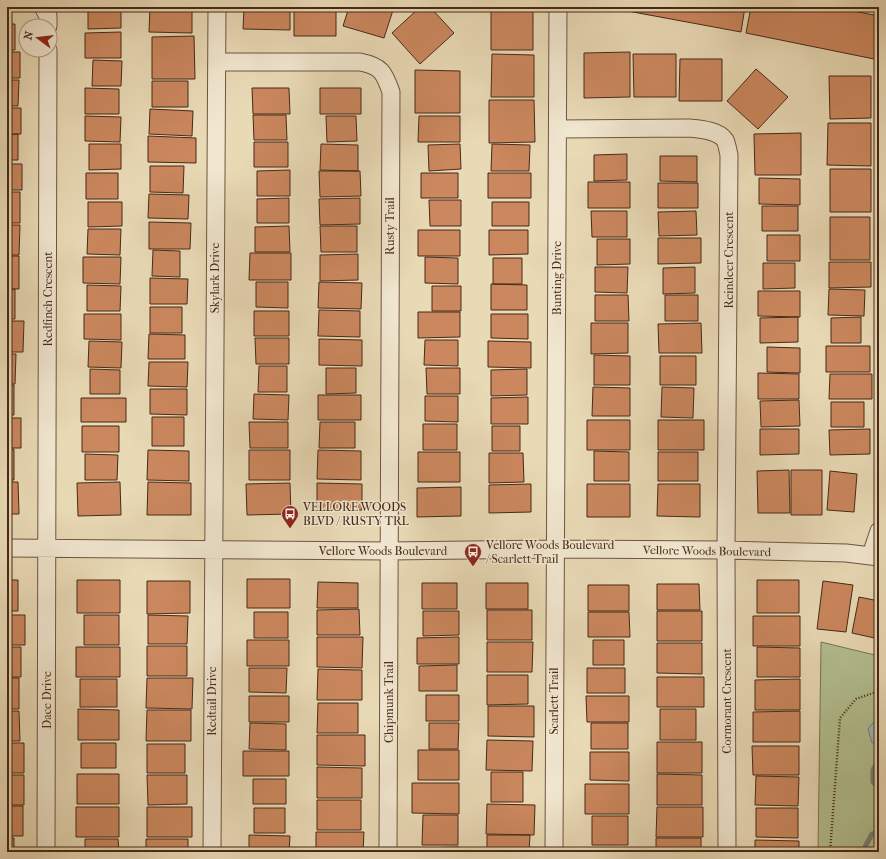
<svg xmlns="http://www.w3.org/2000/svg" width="886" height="859" font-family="'IM FELL French Canon',serif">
  <rect width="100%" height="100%" fill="#e9dab6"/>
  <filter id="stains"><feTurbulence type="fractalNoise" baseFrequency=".005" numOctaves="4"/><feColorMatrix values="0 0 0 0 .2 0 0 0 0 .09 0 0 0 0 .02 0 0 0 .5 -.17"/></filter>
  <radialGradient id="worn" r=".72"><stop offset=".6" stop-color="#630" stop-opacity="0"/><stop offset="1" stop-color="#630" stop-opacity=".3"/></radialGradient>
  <path fill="#b3c091" stroke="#7d7454" d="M821 642 879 656V852H818Z"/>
  <path fill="#9ab8b7" stroke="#797f77" d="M879 721V740L872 743 868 729 873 723Z"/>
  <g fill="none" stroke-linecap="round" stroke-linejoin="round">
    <path stroke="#797f77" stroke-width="5" d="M879 758 873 770V782L879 787
      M865 852V847L872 834 879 833"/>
  </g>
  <path fill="#cb875e" stroke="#472918" d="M88 7H121V28L88 29Z
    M150 7H192V33L149 32Z
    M244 7H290V30L243 29Z
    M294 7H336V36H294Z
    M349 7H394L384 38 343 26Z
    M420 7H430L454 33 420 64 392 33Z
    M606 7H745L741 32Z
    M751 7H833L879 16V60L746 33Z
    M491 8H533V50H491Z
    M7 24H15V50H7Z
    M121 32V58H85V33Z
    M194 36 195 79H152V37Z
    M7 52H20V78H7Z
    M630 52V97L584 98V53Z
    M492 54 534 55V97H491Z
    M633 54H676V97H634Z
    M680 59H722V101H679Z
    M93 60 122 61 121 86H92Z
    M756 69 788 97 758 129 727 101Z
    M415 70 460 71V113H415Z
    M829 76H871V118L830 119Z
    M7 80H19L18 106H7Z
    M152 81H188V107H152Z
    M85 88 119 89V114H85Z
    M252 88H289L290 114H253Z
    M320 88H361V114H320Z
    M489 100H534L535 142 489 143Z
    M7 108H21V134H7Z
    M150 109 193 111 192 136 149 134Z
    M253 115H286L287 140H254Z
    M85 116 121 117 120 142 85 141Z
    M326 116H356L357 141 327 142Z
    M419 116H460V142H418Z
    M828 123H871V166L827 165Z
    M801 133V175H755L754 134Z
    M18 134V160H7V135Z
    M148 136 196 138V163L148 162Z
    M254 142H288V167H254Z
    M89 144H121V169L89 170Z
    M321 144 358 145V171L320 170Z
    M460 144 461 169 429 171 428 145Z
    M492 144 530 145 529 171H491Z
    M627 154V180L594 181V155Z
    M660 156H697V182L660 181Z
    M7 164H22V190H7Z
    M150 166H184L183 193 150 192Z
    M830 169H871V212H830Z
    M290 170V196H257V171Z
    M319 171H360L361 196 320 197Z
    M86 173H118V199H86Z
    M421 173H458V198H421Z
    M488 173H531V198H488Z
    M759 178 800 179V205L759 204Z
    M588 182H630V208H588Z
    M658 183H698V208H658Z
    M7 192H20V223H7Z
    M149 194 189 195 188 219 148 218Z
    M289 198V223H257V199Z
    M360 198V224L320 225 319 199Z
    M429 200H461V226H430Z
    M88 202H122V226L88 227Z
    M492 202H529V226H492Z
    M762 206H798V231H762Z
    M591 211H627V237H592Z
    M696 211 697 235 659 236 658 212Z
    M830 217H870V260H830Z
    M149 222 191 223 190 249H149Z
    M7 225H20L19 255H7Z
    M289 226 290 252H255V227Z
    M320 226H357V252H321Z
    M88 229H121L120 255 87 254Z
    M418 230H460V256H418Z
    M489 230H528V254L489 255Z
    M767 235H800V261H767Z
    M658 238H701V263L658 264Z
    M597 239H630V264L597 265Z
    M153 250 180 251V277L152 276Z
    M250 253H291V280H249Z
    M358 254V280L320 281V255Z
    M7 256H19V289H7Z
    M83 257H121L120 284 83 283Z
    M425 257 458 258V284L425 283Z
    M493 258H522V284H493Z
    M829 262H871V287L829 288Z
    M763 263H795V288L763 289Z
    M595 267H628L627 293 595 292Z
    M695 267V293L663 294V268Z
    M150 278 188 279 187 304H150Z
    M256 282H288V308L256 307Z
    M319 282 362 283 361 309 318 308Z
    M491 284 527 285V310H491Z
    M87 285 121 286 120 311H87Z
    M432 286H461V311H432Z
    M7 289H15V319H7Z
    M829 289 865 290 864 316 828 315Z
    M758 291H800V317L758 316Z
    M595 295H628L629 321H595Z
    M665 295H698V321H665Z
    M150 307H182V333H150Z
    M319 310 360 311V337L318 336Z
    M254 311H289V336H254Z
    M418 312H460V337L418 338Z
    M84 314H121V340L84 339Z
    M491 314H528V339L491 338Z
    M798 317V342L760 343V318Z
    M861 317V343H831V318Z
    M7 321H24L23 352H7Z
    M591 323H628V353L591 354Z
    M701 323 702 353H659L658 324Z
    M149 334 185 335V359H148Z
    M255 338H289V364H256Z
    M319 339 362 340V366L319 365Z
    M425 340H458V366L424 365Z
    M89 341 122 342 121 368 88 367Z
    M488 341 531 342V368L488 367Z
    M826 346H870V372H826Z
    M767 347 800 348V373L767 372Z
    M7 354H16L15 384H7Z
    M594 355 630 356V385H594Z
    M660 356H696V385H660Z
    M149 362H188L187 387 148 386Z
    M259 366H287V392H258Z
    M326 368H356V393L326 394Z
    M426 368H460V394H427Z
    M90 369 120 370V394H90Z
    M527 369V395L491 396V370Z
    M758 373 799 374V399H758Z
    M830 374H872V399H829Z
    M7 385H14V415H7Z
    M593 387 630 388V416H592Z
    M662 387 694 388 693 418 661 417Z
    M150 389H187V415L150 414Z
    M254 394 289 395 288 420 253 419Z
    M318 395H361V420H318Z
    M425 396H458V422L425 421Z
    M528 397V424H491V398Z
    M81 398H126V422H81Z
    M799 400 800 426 761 427 760 401Z
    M831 402H864V427H831Z
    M152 417H184V446H152Z
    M7 418H21V448H7Z
    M587 420H630V450H587Z
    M658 420H704V450H658Z
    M249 422H288V448H250Z
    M320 422H355V448H319Z
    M423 424H457V450H423Z
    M82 426H119V452H82Z
    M492 426H520V451H492Z
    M760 429H799V454L760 455Z
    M870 429V454L830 455 829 430Z
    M7 449H14V480H7Z
    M148 450 189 451V481L147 480Z
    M249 450H290V480H249Z
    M318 450 361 451V480L317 479Z
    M594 451 629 452V481H594Z
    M418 452H460V482H418Z
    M658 452H698V481H658Z
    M489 453H523L524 482 489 483Z
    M85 454 118 455 117 480H85Z
    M789 470 790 513H758L757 471Z
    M791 470H822V515H791Z
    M830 471 857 474 854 512 827 510Z
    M7 482H18L19 514H7Z
    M120 482 121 515 78 516 77 483Z
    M148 482 191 483V515H147Z
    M290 483 291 514 247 515 246 484Z
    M317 483 362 484V510H317Z
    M531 484V512L489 513V485Z
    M587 484H630V517H587Z
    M658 484H700V517L657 516Z
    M461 487V516L417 517V488Z
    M247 579H290V608H247Z
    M7 580H18V611H7Z
    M77 580H120V613H77Z
    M757 580H799V613H757Z
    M147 581H190V613L147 614Z
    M823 581 853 585 846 632 817 629Z
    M318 582 358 583V608H317Z
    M422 583H457V609H422Z
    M486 583H528V609H486Z
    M657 584H699L700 610H657Z
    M588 585H629V611H588Z
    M859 597 879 601V639L852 633Z
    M359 609 360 635H317V610Z
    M487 610H532V640H487Z
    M423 611H459V635L423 636Z
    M657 611H702V641H657Z
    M254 612H288V638H254Z
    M588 612H629L630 637H588Z
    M7 615H25V645H7Z
    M84 615H119V645H84Z
    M148 615 188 616 187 644H148Z
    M753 616H800V646H753Z
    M317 637H363L362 668 317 667Z
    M459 637V664H417V638Z
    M247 640H289V666H247Z
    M593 640H624V665H593Z
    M487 642H533L532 672H487Z
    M657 643H702V674L657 673Z
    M147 646H187V676H147Z
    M7 647H21V677H7Z
    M76 647H120V677H76Z
    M757 647 800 648V677H757Z
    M457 665V691H419V666Z
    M249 668H287L286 693 249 692Z
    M587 668H625V693H587Z
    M318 669 362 670V700H317Z
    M487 675H528V704L487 705Z
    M657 677H704V707H657Z
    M7 678H19V709H7Z
    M147 678H193L192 709 146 708Z
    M80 679H117V707H80Z
    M800 679V710H755V680Z
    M426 695H459V721H426Z
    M249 696H289V722H249Z
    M586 696H629V722H587Z
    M318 703H358V733H317Z
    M488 706H534V737L488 736Z
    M78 709 119 710V740H78Z
    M660 709H696V740H660Z
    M147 710H191V741H146Z
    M7 711H19L20 741H7Z
    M800 711V742H753V712Z
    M250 723 286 724V750L249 749Z
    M429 723H459L458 749H429Z
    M591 723H628V749H591Z
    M317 735H365V766L317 765Z
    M487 740 533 741 532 771 486 770Z
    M657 742H702V773H657Z
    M7 743H24V773H7Z
    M81 743H116V768H81Z
    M147 744H185V773H147Z
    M752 746H799V775H753Z
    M418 750H459V780H418Z
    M243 751H289V776H243Z
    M590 752H629V781L590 780Z
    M317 767 362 768V798H317Z
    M491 772H523V802H491Z
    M77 774H119V804H77Z
    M657 774 702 775V805H657Z
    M7 775H24V805H7Z
    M147 775H187V804L148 805Z
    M756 776 799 777 798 806 755 805Z
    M253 779H286V804H253Z
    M412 783H459V814L412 813Z
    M585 784H629V814H585Z
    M317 800H361V830H317Z
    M487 804 535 805 534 835 486 834Z
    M7 806H23V836H7Z
    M76 807H119V837H76Z
    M147 807H192V837H147Z
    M657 807H703V837H656Z
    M254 808H285V833H254Z
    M756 808H798V838L756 837Z
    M423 815H458V845H422Z
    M592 816H628V845H592Z
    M316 832H364L363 852H316Z
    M249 835 290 836 289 852H249Z
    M487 835H530L529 852H487Z
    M7 838H14V852H7Z
    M656 838H701V852H656Z
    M85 839H118L119 852H85Z
    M146 839H188V852H146Z
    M755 840 799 841V852H755Z
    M459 847V852H415V848Z
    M588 850H629V852H588Z"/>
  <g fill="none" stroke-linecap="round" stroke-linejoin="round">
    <defs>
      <path id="minor" d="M43 7 48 16V26
        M217 62H360C381 66 384 72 391 92L388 852
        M558 129 689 128C700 129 718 130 725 140 727 144 728 151 729 155L726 550 727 852
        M7 548 389 551 555 549 726 550 846 553 879 557
        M871 555 879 531
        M46 852 48 50
        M212 852 217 7
        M554 852 558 7"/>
    </defs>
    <use href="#minor" stroke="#705540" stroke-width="19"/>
    <path stroke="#472918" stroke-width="2.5" stroke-dasharray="1 2" stroke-linecap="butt" d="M830 852 840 718 856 699 879 691"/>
    <use href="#minor" stroke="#f1e7d0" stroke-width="17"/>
  </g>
  <defs>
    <symbol id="bus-pin" viewBox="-11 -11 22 30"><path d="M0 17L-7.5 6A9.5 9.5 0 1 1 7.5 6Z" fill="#8f2418" stroke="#f1e7d0"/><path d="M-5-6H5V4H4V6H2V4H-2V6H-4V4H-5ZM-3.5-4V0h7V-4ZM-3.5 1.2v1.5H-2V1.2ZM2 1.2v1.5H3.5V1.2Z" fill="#fff"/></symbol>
  </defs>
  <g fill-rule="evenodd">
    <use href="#bus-pin" x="280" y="504" width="20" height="27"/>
    <use href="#bus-pin" x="463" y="542" width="20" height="27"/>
  </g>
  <g text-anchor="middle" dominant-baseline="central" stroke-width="3" stroke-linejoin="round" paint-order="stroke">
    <g font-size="12" fill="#472918" stroke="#f1e7d0">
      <text transform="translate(390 226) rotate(-90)">Rusty Trail</text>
      <text transform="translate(729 260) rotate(-90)">Reindeer Crescent</text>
      <text transform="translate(215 278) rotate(-90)">Skylark Drive</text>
      <text transform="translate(557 278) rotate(-90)">Bunting Drive</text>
      <text transform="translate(48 299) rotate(-90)">Redfinch Crescent</text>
      <text x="383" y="551">Vellore Woods Boulevard</text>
      <text transform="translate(707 551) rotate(1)">Vellore Woods Boulevard</text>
      <text transform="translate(47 700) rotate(-90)">Dace Drive</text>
      <text transform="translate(212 701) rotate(-90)">Redtail Drive</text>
      <text transform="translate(554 701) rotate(-90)">Scarlett Trail</text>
      <text transform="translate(727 701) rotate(-90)">Cormorant Crescent</text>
      <text transform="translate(389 702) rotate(-90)">Chipmunk Trail</text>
    </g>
    <g font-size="12" fill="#472918" stroke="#f1e7d0" text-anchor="start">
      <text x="303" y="507">VELLORE WOODS<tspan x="303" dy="14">BLVD / RUSTY TRL</tspan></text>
      <text x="486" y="545">Vellore Woods Boulevard<tspan x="486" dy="14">/ Scarlett Trail</tspan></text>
    </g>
  </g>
  <rect width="886" height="859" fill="none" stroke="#e9dab6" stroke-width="24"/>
  <rect x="8" y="8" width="870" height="843" fill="none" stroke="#472918" stroke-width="2"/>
  <rect x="12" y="12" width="862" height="835" fill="none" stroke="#472918"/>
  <g transform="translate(38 38) rotate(285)"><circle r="19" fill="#f1e7d0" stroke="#ad9b86"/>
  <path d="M0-3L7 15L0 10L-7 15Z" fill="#8f2418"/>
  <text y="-6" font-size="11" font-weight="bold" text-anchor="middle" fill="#472918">N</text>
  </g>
  <rect width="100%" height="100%" filter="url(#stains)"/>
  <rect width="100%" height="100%" fill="url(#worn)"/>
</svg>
